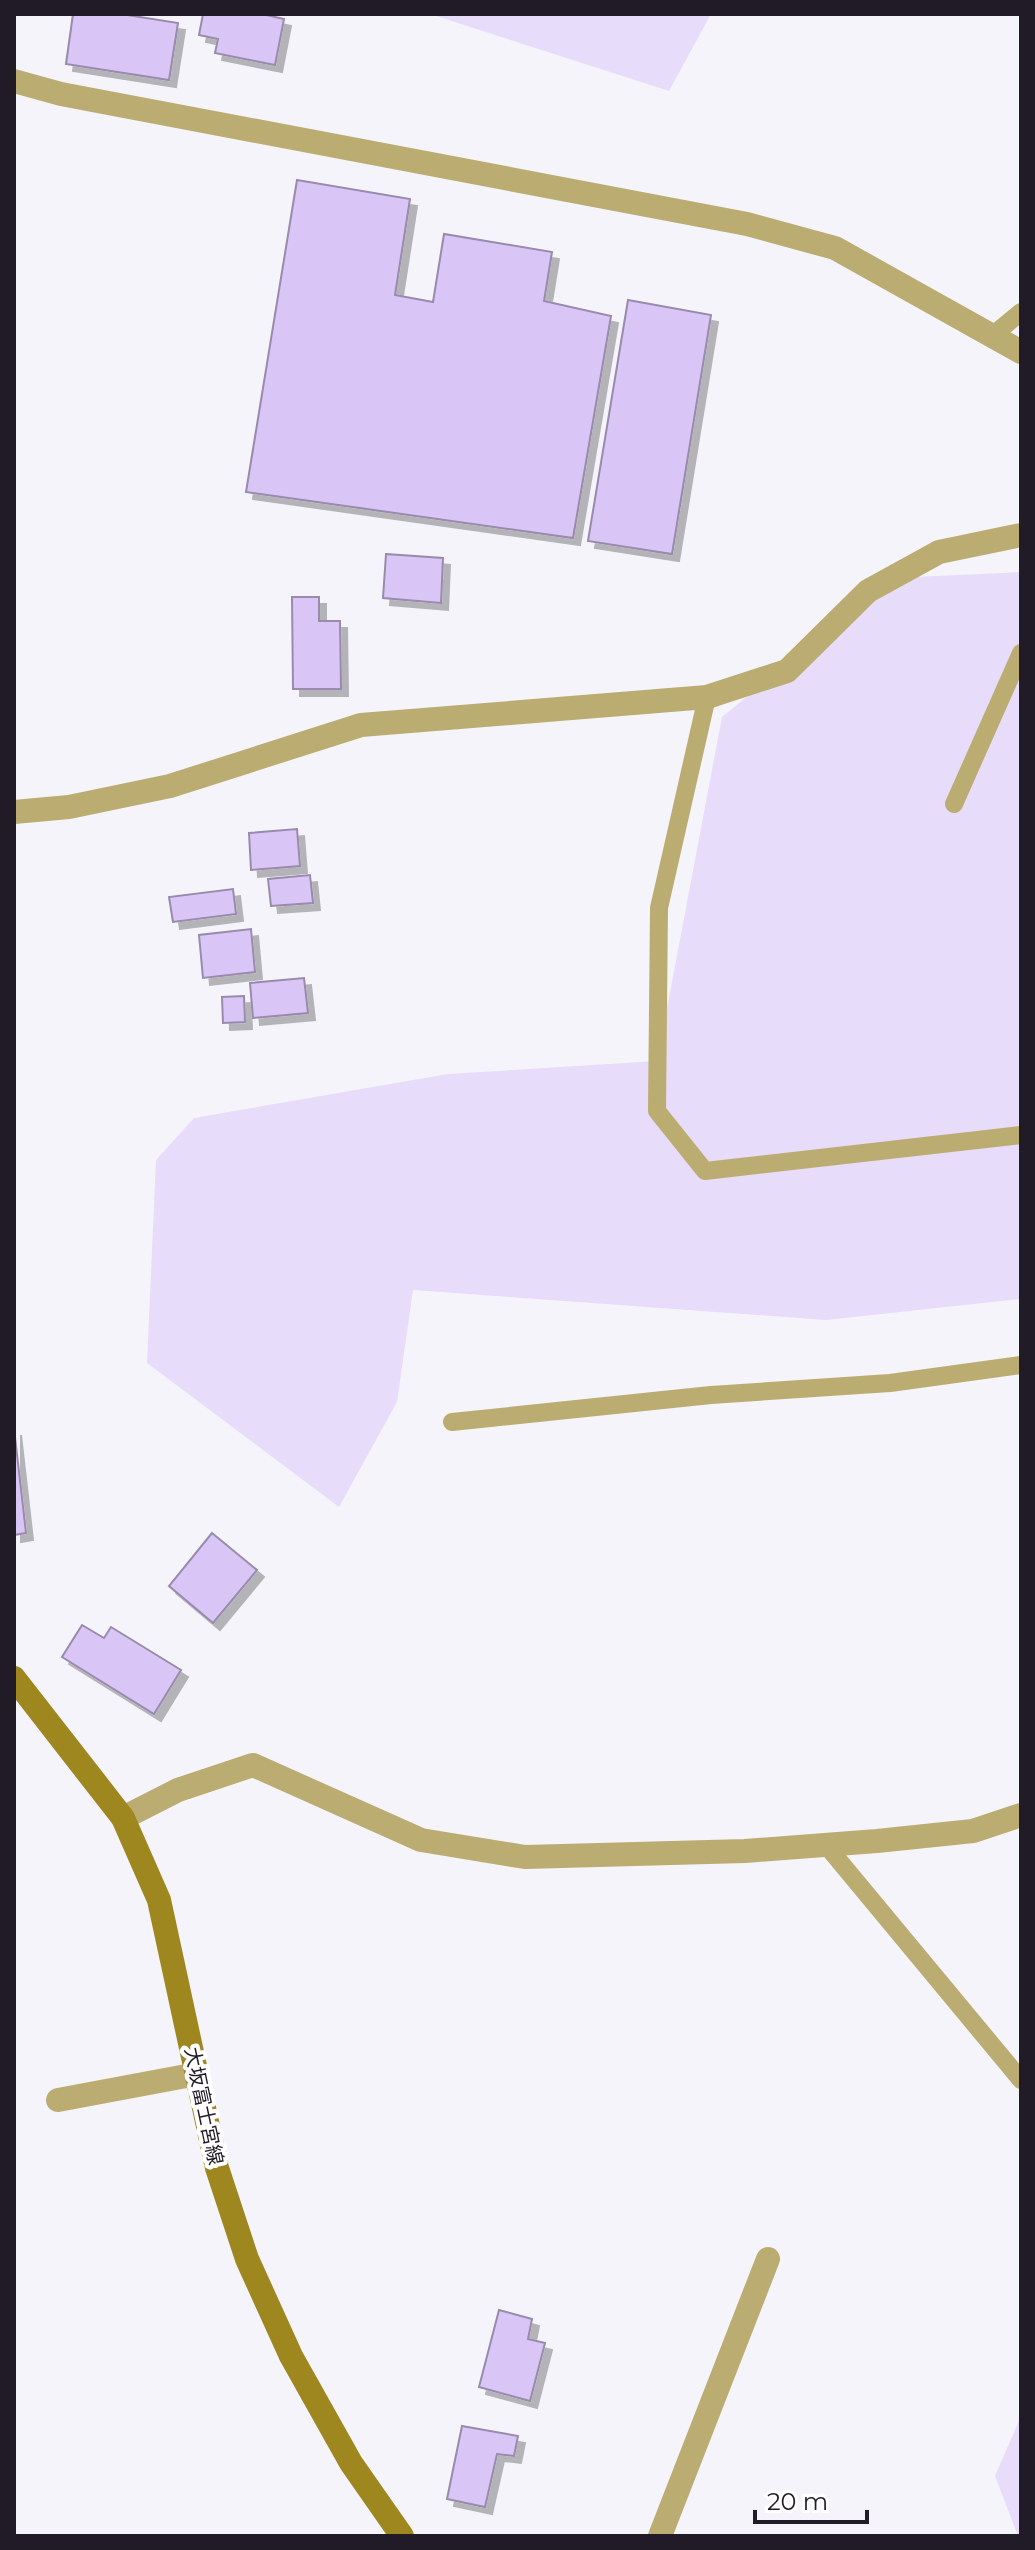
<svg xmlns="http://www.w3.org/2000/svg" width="1035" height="2550" font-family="Montserrat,'Noto Sans JP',sans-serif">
  <defs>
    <filter id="shadow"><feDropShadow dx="7" dy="7" stdDeviation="0" flood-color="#0004"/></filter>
  </defs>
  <rect width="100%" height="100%" fill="#f6f4fb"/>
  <path fill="#e8dcfb" d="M430 14H711L669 91Z
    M1021 572V1299L826 1320 413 1290 397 1402 339 1507 147 1363 156 1160 194 1118 448 1074 657 1061 722 717 892 578Z
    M1021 2416V2536H1018L995 2476Z"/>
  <path fill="#d9c6f6" stroke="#988bab" stroke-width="2" filter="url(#shadow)" d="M73 14H121L178 23 169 80 66 64Z
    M203 14H262L284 19 275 65 215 53 218 39 199 35Z
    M297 180 410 199 395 295 433 302 444 234 552 252 544 301 611 316 573 538 246 492Z
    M628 300 711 315 672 554 588 541Z
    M386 554 443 558 441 603 383 598Z
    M292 597H319V621H340L341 689H293Z
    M297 829 300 866 251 870 249 833Z
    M310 875 313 903 271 906 268 879Z
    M233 889 236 914 173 922 169 897Z
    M251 929 255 972 203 978 199 935Z
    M304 978 308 1013 253 1018 250 983Z
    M244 996 245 1022 223 1023 222 997Z
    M14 1428 26 1533 14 1535Z
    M212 1533 257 1570 213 1623 169 1586Z
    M82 1625 104 1638 111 1627 181 1670 154 1714 62 1657Z
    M499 2310 532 2319 528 2339 545 2343 530 2401 479 2387Z
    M462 2426 518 2436 514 2456 497 2454 485 2507 447 2499Z"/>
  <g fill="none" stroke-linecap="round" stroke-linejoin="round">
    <path stroke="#bbac72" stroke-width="18" d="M992 336 1021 312
      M707 697 659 908 657 1111 705 1171 1021 1135
      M954 804 1021 653
      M452 1422 711 1395 890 1383 1021 1365
      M826 1845 1021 2080"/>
    <path stroke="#bbac72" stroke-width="24" d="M14 812 69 807 170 786 361 725 707 697 787 671 868 591 939 552 1021 535
      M123 1818 178 1790 253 1765 421 1840 525 1857 745 1851 877 1841 973 1831 1021 1815
      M58 2100 197 2074
      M660 2536 768 2259"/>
    <path stroke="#bbac72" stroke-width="24" d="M14 81 61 94 747 224 835 248 1021 352"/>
    <path stroke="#9f8720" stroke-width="24" d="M14 1678 123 1818 159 1900 217 2168 247 2259 291 2356 351 2463 402 2536"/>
  </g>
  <g text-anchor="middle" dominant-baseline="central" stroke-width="8" stroke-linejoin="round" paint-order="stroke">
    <g font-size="20" fill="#201b27" stroke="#fff">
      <text transform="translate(204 2106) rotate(78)">大坂富士宮線</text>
    </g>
  </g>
  <rect width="1035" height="2550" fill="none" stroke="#201b27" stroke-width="32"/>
  <path d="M755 2510v12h112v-12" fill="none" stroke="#201b27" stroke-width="4"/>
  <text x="767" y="2510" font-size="24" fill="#201b27" stroke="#ffffff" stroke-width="6" paint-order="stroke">20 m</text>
</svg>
